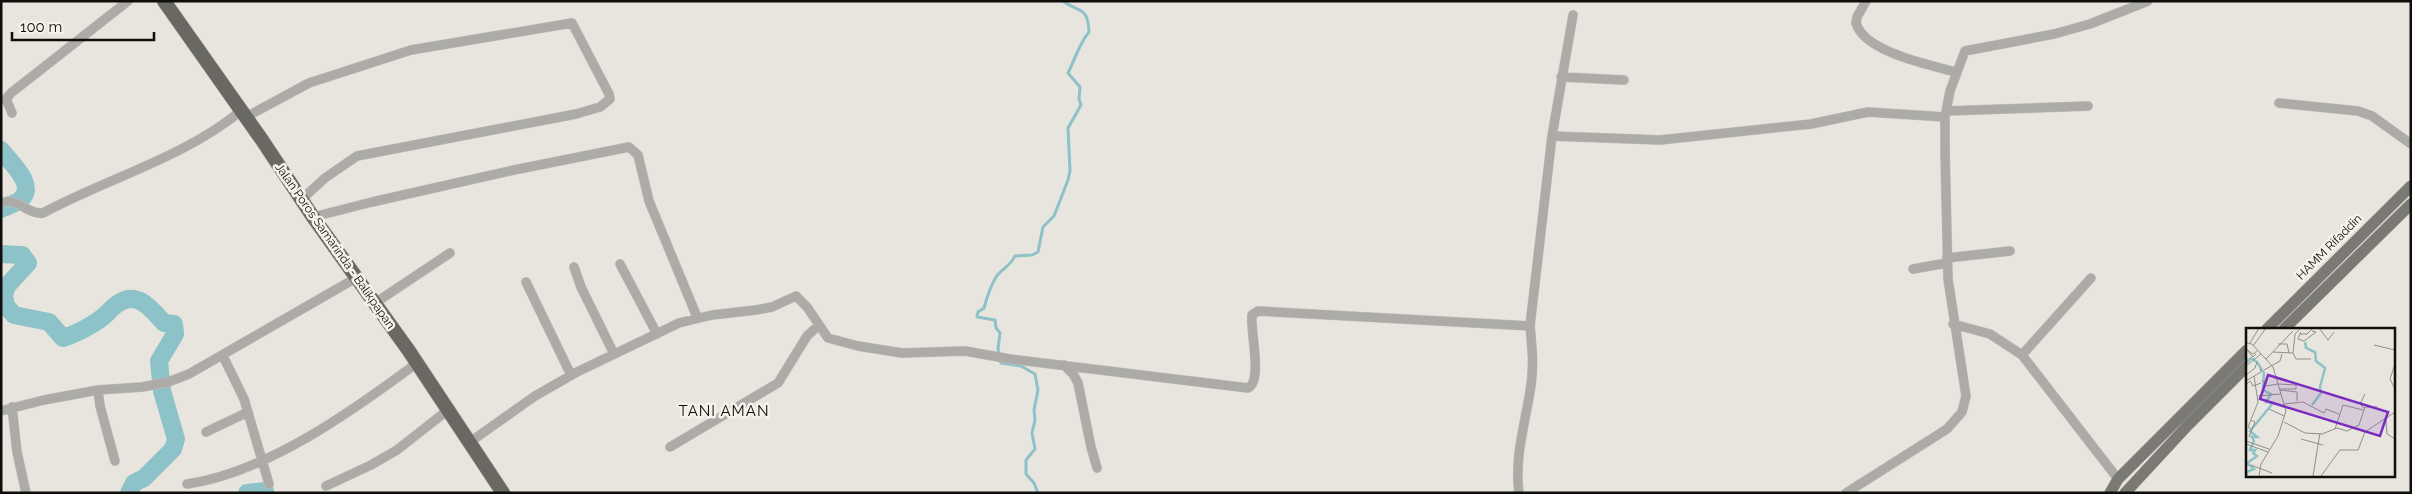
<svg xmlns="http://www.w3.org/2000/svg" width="2412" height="494" font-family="Raleway,sans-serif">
  <rect width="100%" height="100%" fill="#e8e5de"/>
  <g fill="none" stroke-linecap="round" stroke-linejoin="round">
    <path stroke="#8dc2c8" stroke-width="3" d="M1038 493 1034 483 1026 474V460L1035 449 1032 433 1035 420 1034 410 1038 390 1035 374 1021 366 1001 363 998 349 1000 333 996 328 995 320 977 317 978 312 984 308C987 297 990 287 996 277 1002 269 1011 265 1015 256L1032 255 1038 252 1043 227 1054 216 1068 180 1070 171 1068 128 1081 105 1079 99 1080 87 1068 73C1075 59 1079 44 1089 32 1088 5 1078 13 1063 1"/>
    <path stroke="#8dc2c8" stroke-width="18" d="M1 150C10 162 38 186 20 200 15 204 7 206 1 209
      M1 254 22 255 28 263 7 286 4 296 6 306 14 315 49 322 63 338C74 335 95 324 104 316 109 312 113 306 119 303 138 290 153 311 164 323L174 324 175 334 159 361 162 391 176 439 173 449 144 478 134 483 129 493
      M247 493 265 491V493"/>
    <defs>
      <path id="minor" d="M1866 1 1857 17 1856 23C1864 52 1930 65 1956 72
        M1561 77 1624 80
        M2279 103 2358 111 2372 116 2411 144
        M1946 111 2088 106
        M12 113 6 99 11 93 128 1
        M246 117 309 83 411 50 572 23 609 94 610 99 600 107 576 114 357 156 325 178 302 199
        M1552 136 1573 15
        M1 203C17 196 27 215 43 213 108 178 184 158 242 110
        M313 217 372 202 514 170 629 147 638 155 649 201 697 317
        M1947 258 2010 251
        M620 264 657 334
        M574 267 581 287 614 354
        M1913 269 1947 263
        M526 282 571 375
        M375 303 450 253
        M1953 324 1990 334 2022 355 2118 479
        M2022 355 2091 278
        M223 356 244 399 269 484
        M1064 365 1073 374 1078 383 1091 447 1097 468
        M98 390 100 406 115 461
        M12 407 17 452 26 493
        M1 411 44 400 98 390 142 387 168 382 189 374 356 278
        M206 432 248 412
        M470 442 535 396 577 372 679 323 712 315 756 310 772 307 796 296 807 307 828 338 858 346 902 353 965 351 1010 359 1248 388C1263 381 1250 331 1252 315L1258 311 1530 326
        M670 447 778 383 807 336 819 325
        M187 484C266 473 354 410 417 363
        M326 486 371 465 397 450 448 410
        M1519 493C1514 456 1526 421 1531 385 1534 365 1532 346 1530 326L1552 136 1660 140 1811 124 1868 112 1945 117
        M1846 493 1947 429 1962 412 1966 396 1948 279 1945 151V117L1950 91 1965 51 2054 34 2090 24 2148 1"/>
      <path id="major" d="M2267 329 2411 186
        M2284 329 2411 204
        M2110 493 2118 479 2247 350
        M2125 493 2188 425 2247 366"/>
      <path id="highway" d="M164 1 262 140 313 217 409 351 503 493"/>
    </defs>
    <use href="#minor" stroke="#c5c3bc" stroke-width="10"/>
    <use href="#major" stroke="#c5c3bc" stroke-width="12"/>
    <use href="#highway" stroke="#c5c3bc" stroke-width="15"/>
    <use href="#minor" stroke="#acaba8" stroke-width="9"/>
    <use href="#major" stroke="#7b7974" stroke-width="11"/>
    <use href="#highway" stroke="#6a6862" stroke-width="14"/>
  </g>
  <g text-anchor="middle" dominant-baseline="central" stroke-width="5" stroke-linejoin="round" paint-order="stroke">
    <g font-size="12" fill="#0f0e0b" stroke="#f6f2eb">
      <text transform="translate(335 246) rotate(55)">Jalan Poros Samarinda - Balikpapan</text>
      <text transform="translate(2329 247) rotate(-45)">HAMM Rifaddin</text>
    </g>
    <g font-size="15" letter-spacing="1" fill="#0f0e0b" stroke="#f6f2eb">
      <text x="724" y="411">TANI AMAN</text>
    </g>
  </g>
  <g transform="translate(2246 328)">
    <rect width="149" height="149" fill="#e8e5de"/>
    <path fill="none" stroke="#8dc2c8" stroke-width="2.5" d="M59 14 60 20 69 24 70 33 79 40 74 59 75 65 66 77M0 30 1 34 5 30 11 34 18 45 17 62 25 66 20 74 27 75 4 103 11 109H6L8 113 4 122H9L7 125 11 128 1 135 8 141 1 144 0 148"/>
    <path fill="none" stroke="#918f8a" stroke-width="1" d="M55 0 49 6 47 25 50 31H65M73 0 82 12 88 4M55 4 52 11 58 13 70 4 66 3M54 6H61L67 0M0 15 6 16 27 39 40 83 32 108 15 136 13 148M4 15 13 0M32 16H41L43 25M128 17 149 22M7 18 20 0M27 24 47 25M10 26 7 29 1 22 7 26 11 23M20 31 47 3M149 36 144 51 149 61M0 38 15 26M18 42 34 33 36 26M0 47 9 40 11 34M16 52 20 58 32 56M0 53 15 44 14 41M32 56 50 57V61M0 57 4 53 7 58 15 55M34 61H50M34 62 51 64V73M12 68 35 66M38 76 57 74 78 85 80 81 93 86M118 80 114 76 119 66M23 81 38 88M140 93 141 106 149 111M38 94 59 105 76 106 91 100 101 103 113 97 119 79H131M5 101 2 99 12 74 8 48M89 101 97 77 117 82M3 109 9 94 5 92M55 111 77 117M0 113 23 121M0 116 22 124M5 137 26 145M67 148 74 105M75 148 94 122H112L119 104 149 84"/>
    <path fill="#7b2cbf" fill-opacity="0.15" stroke="#7b2cbf" stroke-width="2.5" d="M22 47 142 84 134 108 14 71Z"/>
    <rect width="149" height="149" fill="none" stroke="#0f0e0b" stroke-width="2.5"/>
  </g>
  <rect width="2412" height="494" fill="none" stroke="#0f0e0b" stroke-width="5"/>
  <path d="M12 32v8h142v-8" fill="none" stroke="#0f0e0b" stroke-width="2.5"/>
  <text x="20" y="32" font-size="15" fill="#0f0e0b" stroke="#f6f2eb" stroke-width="4" paint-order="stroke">100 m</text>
</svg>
